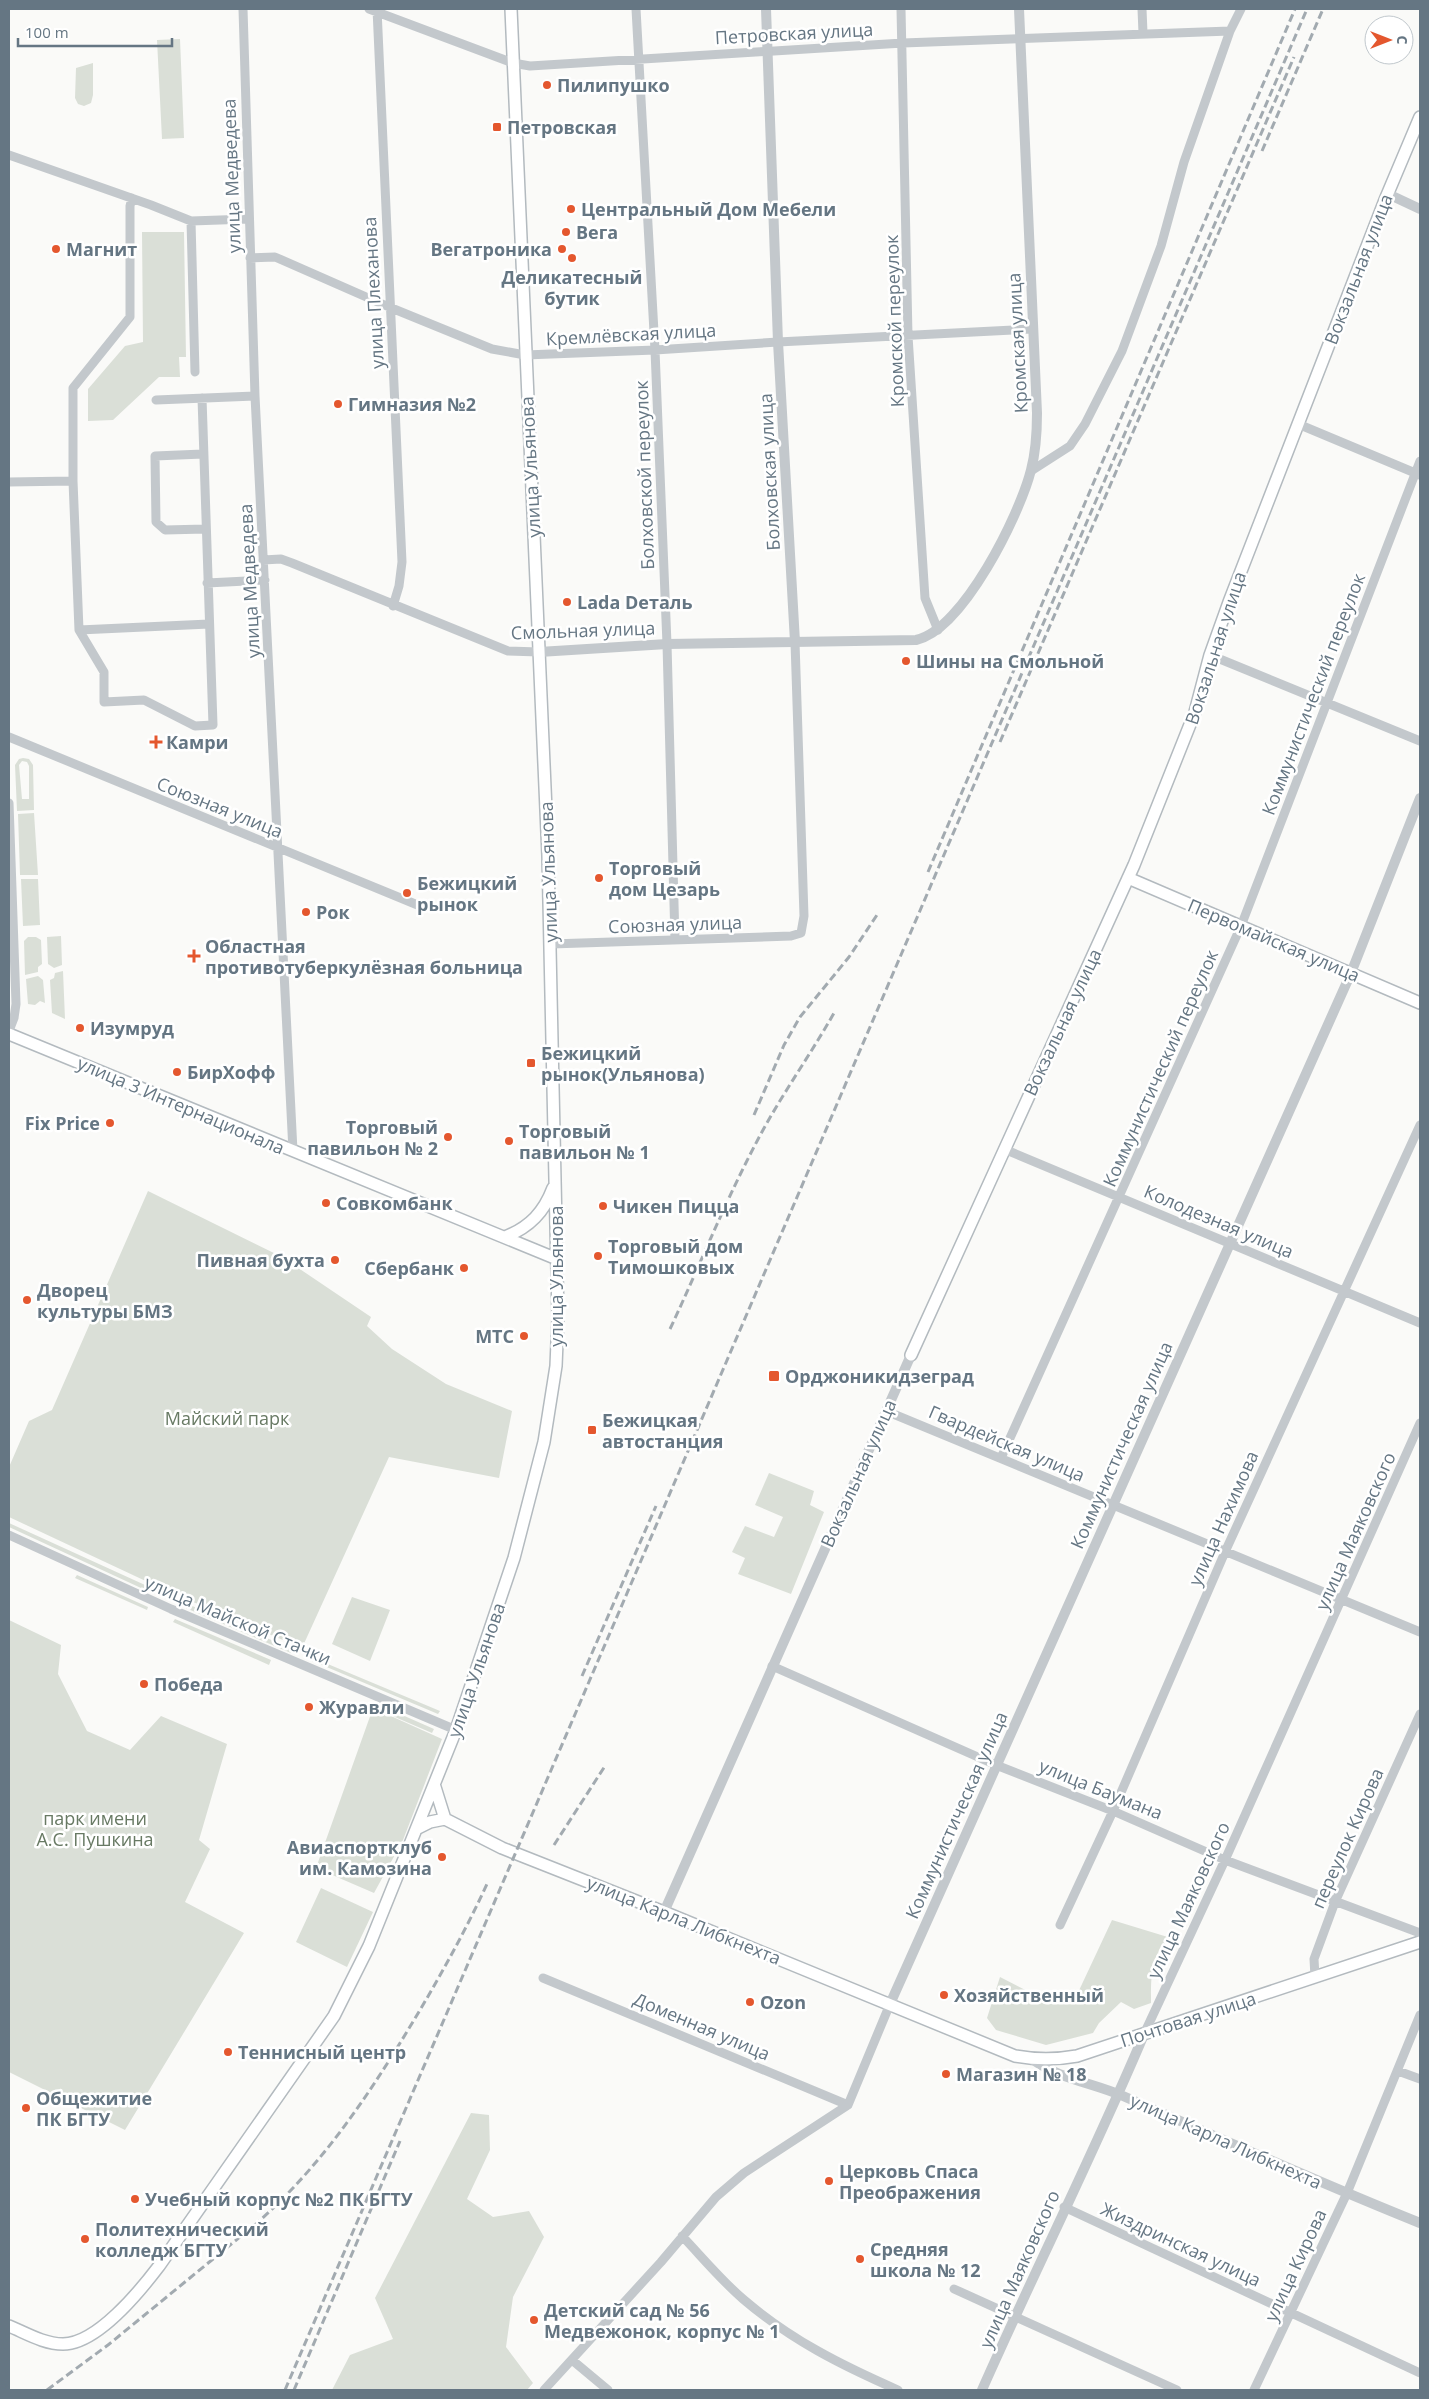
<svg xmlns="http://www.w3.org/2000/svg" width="1429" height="2399" font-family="'Open Sans',sans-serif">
  <rect width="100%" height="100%" fill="#fafaf8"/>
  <path fill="#dadfd7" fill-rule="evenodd" d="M180 39 184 138 162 139 157 40Z
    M93 63V95L91 103 84 106 78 104 75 98 76 68Z
    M142 232H184L186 357H179L180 377H159L113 420 88 421V389L125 346 143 342Z
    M23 758 29 759 33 765 34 810 17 811 15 765 19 759ZM22 761 27 762 29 766V799H22L19 765Z
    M34 813 38 875H20L18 814Z
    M21 879H38L40 925 23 926Z
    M61 936 62 965 54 968 48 964 47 937Z
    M28 937H36L41 940 42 964 38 967V972L25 975 24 941Z
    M63 971 65 1019 52 1013 50 980 54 978 55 973Z
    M38 976 43 980 45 1003 40 1001 35 1005 28 1004 26 979Z
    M148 1191 282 1257 371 1317 367 1326 392 1349 446 1384 512 1411 499 1478 389 1457 302 1648 167 1591 9 1517V1467L29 1421 52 1410Z
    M769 1473 814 1491 810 1505 824 1512 791 1594 738 1574 745 1558 732 1552 745 1526 774 1537 783 1517 755 1505Z
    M9 1523 156 1590 154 1594 9 1527Z
    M77 1575 148 1607 147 1610 75 1578Z
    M352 1597 390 1610 370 1661 332 1644Z
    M183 1602 292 1649 291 1653 181 1606Z
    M175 1619 271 1660 269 1665 173 1622Z
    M9 1620 61 1645 58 1674 87 1731 130 1750 161 1716 227 1744 199 1840 210 1849 185 1902 244 1933 125 2130 9 2072Z
    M311 1657 440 1711 438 1714 310 1660Z
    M375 1703 434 1729 432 1733 374 1708Z
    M373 1708 442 1739 403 1840 374 1893 316 1868Z
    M321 1888 373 1912 347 1967 296 1942Z
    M1112 1920 1171 1938C1150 1953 1151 1978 1151 2003L1134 2009 1121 2002 1099 2023 1093 2033 1046 2045 996 2030 987 2018 1000 1977 1041 1998 1075 1999Z
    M471 2113 489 2115 490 2150 467 2199 493 2217 529 2211 544 2237 513 2297 506 2347 533 2383 527 2390H332L350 2355 393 2339 375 2298Z"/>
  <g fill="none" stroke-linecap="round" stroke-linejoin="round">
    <defs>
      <path id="secondary" d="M1128 878 1420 1003
        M9 1034 557 1259
        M505 1237C530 1227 544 1212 553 1188
        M911 1355 1134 865 1195 712 1210 655 1229 602 1385 200 1420 117
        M435 1787 445 1819 502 1848 664 1912 1015 2056C1037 2060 1055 2060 1077 2056L1420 1942
        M418 1828 430 1822 445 1819
        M9 2326C26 2333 44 2344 63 2344 97 2344 140 2291 159 2266L334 2016 369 1946 456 1730 514 1558 544 1442 556 1366 558 1318 548 856 511 9"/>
    </defs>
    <use href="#secondary" stroke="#b3babf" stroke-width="14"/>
    <path stroke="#c3c8cc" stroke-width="9" d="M243 9 255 396 293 1151
      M369 9 513 63 530 66 903 43 1230 31
      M377 9 402 562 399 586 393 606
      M636 9 655 350 667 644 675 940
      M901 9 908 336 925 598 938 630
      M1142 9 1143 33
      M9 155 151 205 191 221 249 219
      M191 221 195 372
      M250 258 275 257 389 307 492 349 525 355 655 350 778 342 1032 329
      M156 400 255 396
      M1298 424 1420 475
      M203 454 155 456 156 522 165 530 205 529
      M1031 471 1070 446 1085 424 1122 351 1161 246 1184 162 1230 31 1241 9
      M73 481V388L130 317V206L132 198
      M9 482 73 481 79 630 209 624
      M263 560 281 559 292 563 508 651 539 652
      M207 583 265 580
      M79 630 104 672V702L144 700 195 726 213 725 202 398
      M1210 655 1420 741
      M9 737 420 906
      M9 803 16 1004 14 1018 9 1031
      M551 944 791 936 801 933 804 916 795 642
      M1004 1149 1420 1323
      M886 1411 1420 1632
      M1001 1458 1241 926 1420 461
      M9 1535 171 1609 456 1730
      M772 1666 996 1765 1113 1811 1225 1860 1420 1933
      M1060 1925 1113 1811 1225 1552 1420 1125
      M1315 1977 1314 1959 1335 1902 1420 1714
      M543 1978 848 2105
      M1145 2032 1225 1860 1420 1423
      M1398 2071 1420 2079
      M848 2105 890 2004
      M1064 2207 1420 2373
      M682 2236C702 2257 721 2280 743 2299 791 2340 841 2365 898 2390
      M954 2289 1177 2390
      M572 2360 608 2390
      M544 2390 661 2262 716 2197 744 2173 848 2105
      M1254 2390 1347 2193 1420 2015"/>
    <path stroke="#c3c8cc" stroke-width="10" d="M766 9 778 342 795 642
      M1388 194 1420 209
      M539 652 667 644 916 640C963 630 1020 514 1031 470 1036 451 1037 432 1037 413L1019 9
      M664 1912 911 1355
      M890 2004 1351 973 1420 798
      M1032 2059C1059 2079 1093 2083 1123 2096 1222 2139 1320 2183 1420 2223
      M982 2390C1035 2270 1094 2153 1145 2032"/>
    <use href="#secondary" stroke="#fff" stroke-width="11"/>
    <path stroke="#a2aab0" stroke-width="3" stroke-dasharray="8 4" stroke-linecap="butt" d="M1262 151 1323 9
      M1000 742 1294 57
      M928 872 1295 9
      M754 1115 784 1045 800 1017 849 957 877 915
      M670 1329C701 1263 728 1194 763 1130 785 1090 812 1052 834 1013
      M582 1676 656 1506
      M554 1845 605 1766
      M47 2390 108 2345 257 2223C319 2168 365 2101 408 2030 437 1982 464 1934 487 1884
      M285 2390 1307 9
      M294 2390 400 2141"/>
  </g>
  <g fill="#e4572e" stroke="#fff" stroke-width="2">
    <circle cx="547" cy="85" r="5"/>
    <rect x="492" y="122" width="10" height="10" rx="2.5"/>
    <circle cx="571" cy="209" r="5"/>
    <circle cx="566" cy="232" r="5"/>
    <circle cx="56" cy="249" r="5"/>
    <circle cx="562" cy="249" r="5"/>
    <circle cx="572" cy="258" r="5"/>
    <circle cx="338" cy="404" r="5"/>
    <circle cx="567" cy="602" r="5"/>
    <circle cx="906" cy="661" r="5"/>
    <path d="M153.5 734.5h5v5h5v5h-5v5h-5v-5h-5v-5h5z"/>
    <circle cx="599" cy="878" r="5"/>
    <circle cx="407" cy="893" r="5"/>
    <circle cx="306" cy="912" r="5"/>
    <path d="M191.5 948.5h5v5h5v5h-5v5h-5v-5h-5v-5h5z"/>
    <circle cx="80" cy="1028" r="5"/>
    <rect x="526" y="1058" width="10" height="10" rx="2.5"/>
    <circle cx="177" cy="1072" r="5"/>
    <circle cx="110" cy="1123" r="5"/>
    <circle cx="448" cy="1137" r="5"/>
    <circle cx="509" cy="1141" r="5"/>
    <circle cx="326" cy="1203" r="5"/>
    <circle cx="603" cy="1206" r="5"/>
    <circle cx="598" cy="1256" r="5"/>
    <circle cx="335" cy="1260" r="5"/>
    <circle cx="464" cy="1268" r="5"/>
    <circle cx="27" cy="1300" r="5"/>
    <circle cx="524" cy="1336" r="5"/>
    <rect x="768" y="1370" width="12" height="12" rx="2.5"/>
    <rect x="587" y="1425" width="10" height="10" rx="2.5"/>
    <circle cx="144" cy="1684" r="5"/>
    <circle cx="309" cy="1707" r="5"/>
    <circle cx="442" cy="1857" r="5"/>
    <circle cx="944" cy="1995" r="5"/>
    <circle cx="750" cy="2002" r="5"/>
    <circle cx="228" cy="2052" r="5"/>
    <circle cx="946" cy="2074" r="5"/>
    <circle cx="26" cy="2108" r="5"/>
    <circle cx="829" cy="2181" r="5"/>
    <circle cx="135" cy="2199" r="5"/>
    <circle cx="85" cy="2239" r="5"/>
    <circle cx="860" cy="2259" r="5"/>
    <circle cx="534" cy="2320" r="5"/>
  </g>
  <g text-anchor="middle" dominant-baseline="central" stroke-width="5" stroke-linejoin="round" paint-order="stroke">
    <g font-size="18" fill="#657683" stroke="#fff">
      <text transform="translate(794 33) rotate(-3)">Петровская улица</text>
      <text transform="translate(231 176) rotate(-92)">улица Медведева</text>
      <text transform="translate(1358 269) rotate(-69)">Вокзальная улица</text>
      <text transform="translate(373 293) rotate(-93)">улица Плеханова</text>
      <text transform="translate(894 321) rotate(-92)">Кромской переулок</text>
      <text transform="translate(631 334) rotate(-3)">Кремлёвская улица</text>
      <text transform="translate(1017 343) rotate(-93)">Кромская улица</text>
      <text transform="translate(530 467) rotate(-93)">улица Ульянова</text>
      <text transform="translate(769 472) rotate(-93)">Болховская улица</text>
      <text transform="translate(644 475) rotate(-92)">Болховской переулок</text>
      <text transform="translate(249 581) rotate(-93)">улица Медведева</text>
      <text transform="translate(583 630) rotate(-2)">Смольная улица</text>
      <text transform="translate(1215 648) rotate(-72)">Вокзальная улица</text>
      <text transform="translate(1313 694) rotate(-69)">Коммунистический переулок</text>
      <text transform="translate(220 807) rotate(22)">Союзная улица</text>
      <text transform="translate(548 872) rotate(-92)">улица Ульянова</text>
      <text transform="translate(675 924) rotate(-2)">Союзная улица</text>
      <text transform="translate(1274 940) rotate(23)">Первомайская улица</text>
      <text transform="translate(1062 1022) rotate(-65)">Вокзальная улица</text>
      <text transform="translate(1160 1068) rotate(-66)">Коммунистический переулок</text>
      <text transform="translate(181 1105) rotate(23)">улица 3 Интернационала</text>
      <text transform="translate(1219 1221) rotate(23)">Колодезная улица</text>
      <text transform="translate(556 1276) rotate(-90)">улица Ульянова</text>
      <text transform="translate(1007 1443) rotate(23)">Гвардейская улица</text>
      <text transform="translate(1121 1445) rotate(-66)">Коммунистическая улица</text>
      <text transform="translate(858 1473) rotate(-66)">Вокзальная улица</text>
      <text transform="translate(1223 1518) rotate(-66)">улица Нахимова</text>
      <text transform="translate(1355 1531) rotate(-66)">улица Маяковского</text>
      <text transform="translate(238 1620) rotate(23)">улица Майской Стачки</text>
      <text transform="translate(476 1670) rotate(-71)">улица Ульянова</text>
      <text transform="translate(1101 1789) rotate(22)">улица Баумана</text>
      <text transform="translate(956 1815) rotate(-66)">Коммунистическая улица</text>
      <text transform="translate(1347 1838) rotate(-66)">переулок Кирова</text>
      <text transform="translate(1188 1900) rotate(-65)">улица Маяковского</text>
      <text transform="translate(684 1920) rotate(22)">улица Карла Либкнехта</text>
      <text transform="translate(1188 2019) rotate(-18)">Почтовая улица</text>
      <text transform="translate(702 2026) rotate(23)">Доменная улица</text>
      <text transform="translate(1226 2141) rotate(24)">улица Карла Либкнехта</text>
      <text transform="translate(1181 2244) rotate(25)">Жиздринская улица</text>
      <text transform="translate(1295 2265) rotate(-65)">улица Кирова</text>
      <text transform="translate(1019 2269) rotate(-66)">улица Маяковского</text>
    </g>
    <g font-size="18" font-weight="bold" fill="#657683" stroke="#fff" text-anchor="start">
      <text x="557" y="85">Пилипушко</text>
      <text x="507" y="127">Петровская</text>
      <text x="581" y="209">Центральный Дом Мебели</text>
      <text x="576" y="232">Вега</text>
      <text x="66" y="249">Магнит</text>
      <text x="552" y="249" text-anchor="end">Вегатроника</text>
      <text x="572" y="277" text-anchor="middle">Деликатесный<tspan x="572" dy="21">бутик</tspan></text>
      <text x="348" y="404">Гимназия №2</text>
      <text x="577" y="602">Lada Dеталь</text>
      <text x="916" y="661">Шины на Смольной</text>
      <text x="166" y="742">Камри</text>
      <text x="609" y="868">Торговый<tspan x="609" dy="21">дом Цезарь</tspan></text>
      <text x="417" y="883">Бежицкий<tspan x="417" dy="21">рынок</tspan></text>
      <text x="316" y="912">Рок</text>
      <text x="205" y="946">Областная<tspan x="205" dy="21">противотуберкулёзная больница</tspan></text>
      <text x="90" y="1028">Изумруд</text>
      <text x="541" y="1053">Бежицкий<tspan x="541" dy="21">рынок(Ульянова)</tspan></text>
      <text x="187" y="1072">БирХофф</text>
      <text x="100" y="1123" text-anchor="end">Fix Price</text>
      <text x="438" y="1127" text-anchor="end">Торговый<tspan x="438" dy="21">павильон № 2</tspan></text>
      <text x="519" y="1131">Торговый<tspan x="519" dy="21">павильон № 1</tspan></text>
      <text x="336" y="1203">Совкомбанк</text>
      <text x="613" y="1206">Чикен Пицца</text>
      <text x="608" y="1246">Торговый дом<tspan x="608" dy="21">Тимошковых</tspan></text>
      <text x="325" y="1260" text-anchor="end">Пивная бухта</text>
      <text x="454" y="1268" text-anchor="end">Сбербанк</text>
      <text x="37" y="1290">Дворец<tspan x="37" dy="21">культуры БМЗ</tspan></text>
      <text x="514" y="1336" text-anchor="end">МТС</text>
      <text x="785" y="1376">Орджоникидзеград</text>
      <text x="602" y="1420">Бежицкая<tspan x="602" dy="21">автостанция</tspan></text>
      <text x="154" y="1684">Победа</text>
      <text x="319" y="1707">Журавли</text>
      <text x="432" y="1847" text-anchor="end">Авиаспортклуб<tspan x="432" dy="21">им. Камозина</tspan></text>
      <text x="954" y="1995">Хозяйственный</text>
      <text x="760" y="2002">Ozon</text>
      <text x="238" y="2052">Теннисный центр</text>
      <text x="956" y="2074">Магазин № 18</text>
      <text x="36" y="2098">Общежитие<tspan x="36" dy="21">ПК БГТУ</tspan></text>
      <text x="839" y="2171">Церковь Спаса<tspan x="839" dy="21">Преображения</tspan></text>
      <text x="145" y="2199">Учебный корпус №2 ПК БГТУ</text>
      <text x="95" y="2229">Политехнический<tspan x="95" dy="21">колледж БГТУ</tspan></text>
      <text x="870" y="2249">Средняя<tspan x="870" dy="21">школа № 12</tspan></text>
      <text x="544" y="2310">Детский сад № 56<tspan x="544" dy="21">Медвежонок, корпус № 1</tspan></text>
    </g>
    <g font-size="18" fill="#687a64" stroke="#fff">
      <text x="227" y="1418">Майский парк</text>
      <text x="95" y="1818">парк имени<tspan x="95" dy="21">А.С. Пушкина</tspan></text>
    </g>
  </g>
  <rect width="1429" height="2399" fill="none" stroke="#657683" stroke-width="20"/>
  <g transform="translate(1389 40) rotate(90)"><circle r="24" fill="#ffffff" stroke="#c1c8cd"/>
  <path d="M0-4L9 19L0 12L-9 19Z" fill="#e4572e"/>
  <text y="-8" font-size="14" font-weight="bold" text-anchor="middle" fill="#657683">С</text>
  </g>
  <path d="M18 38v8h154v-8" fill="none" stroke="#657683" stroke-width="2.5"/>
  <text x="25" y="38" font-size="15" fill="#657683" stroke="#ffffff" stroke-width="4" paint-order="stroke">100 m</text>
</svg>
